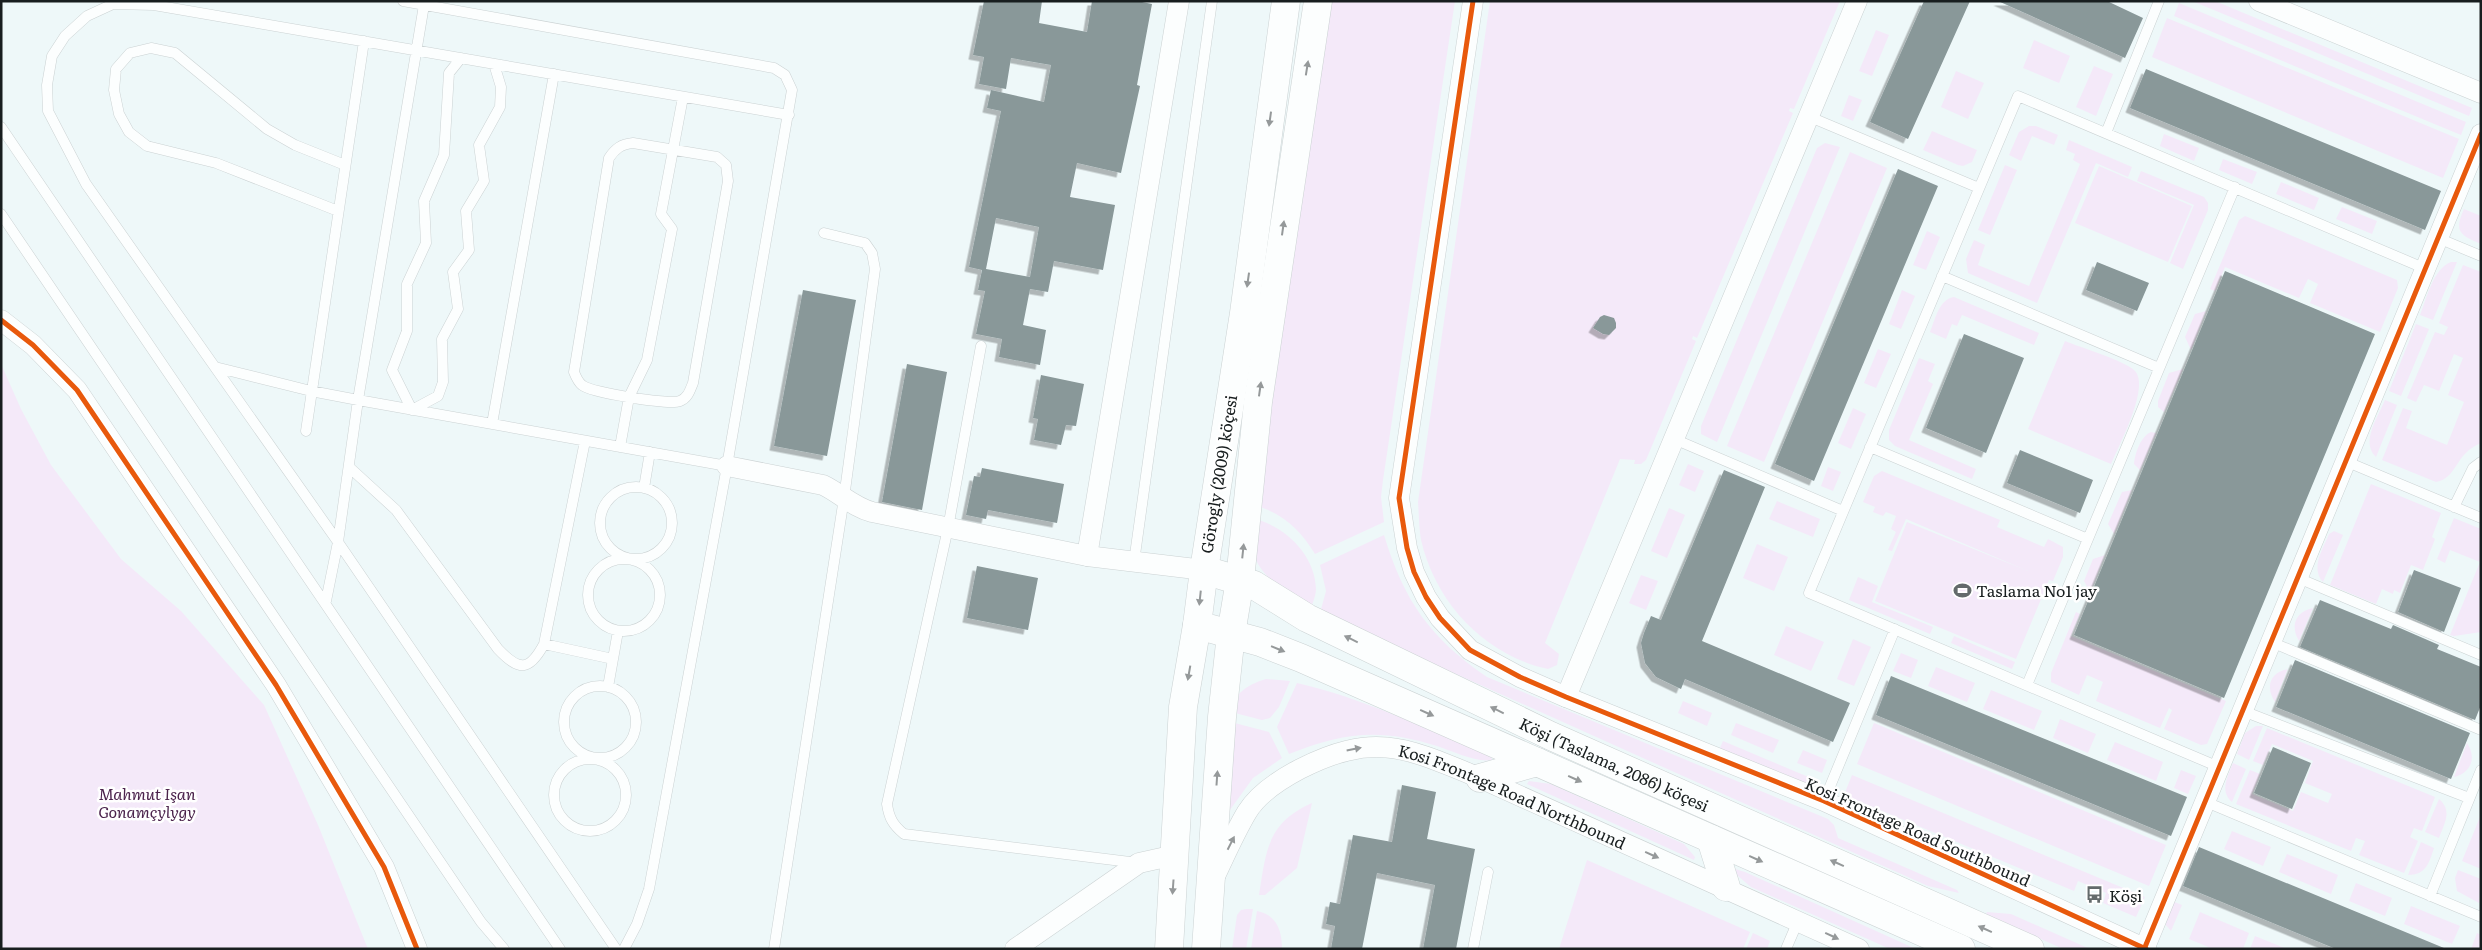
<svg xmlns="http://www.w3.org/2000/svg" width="2482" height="950" font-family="Literata,serif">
  <defs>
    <filter id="shadow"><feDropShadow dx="-4.5" dy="4.5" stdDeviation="0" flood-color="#0004"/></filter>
  </defs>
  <rect width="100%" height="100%" fill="#eef8f9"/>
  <path fill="#f4e9f9" d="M1326 1H1455L1383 480 1381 497 1384 522 1315 554C1300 529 1282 513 1254 505Z
    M1490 1H1840L1794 109 1790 108 1789 111 1793 113 1697 338 1693 336 1692 339 1696 341 1646 460 1641 464H1634L1635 460 1620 459 1545 643 1559 654 1557 665 1548 669C1485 655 1436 604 1421 540 1419 528 1419 515 1418 502Z
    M2192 1H2215L2472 108 2469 116Z
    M2179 3 2466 122 2461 135 2174 16Z
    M2167 18 2459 139 2443 178 2152 57Z
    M1876 30 1889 35 1872 76 1859 71Z
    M2034 40 2070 56 2059 83 2023 68Z
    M2094 66 2113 74 2096 116 2076 107Z
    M1956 71 1984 83 1968 119 1941 107Z
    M1849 95 1862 100 1853 121 1841 116Z
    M2029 126H2036L2058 135 2054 145 2032 136 2021 161 2009 155 2019 132Z
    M1932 131 1977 150 1972 162 1963 166 1958 165 1923 150Z
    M2164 134 2199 148 2194 161 2160 146Z
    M2069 140 2132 167 2128 177 2096 163 2037 303 1968 273 1966 259 1974 240 1985 245 1978 265 2029 286 2080 164 2073 160 2075 154 2066 150Z
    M1825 143 1840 147 1717 442 1701 434V426L1817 148Z
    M1850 152 1887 168 1764 462 1727 446Z
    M2223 159 2257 172 2252 184 2219 170Z
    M2005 165 2017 170 1990 235 1978 230Z
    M2099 166 2192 206 2168 262 2075 223Z
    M2141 171 2204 197 2208 203V210L2183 269 2170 263 2194 205 2137 181Z
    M2281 182 2319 198 2314 210 2276 194Z
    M2342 207 2377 221 2372 234 2336 219Z
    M2464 209 2481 216V244C2459 235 2454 231 2464 209Z
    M2245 216 2397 280 2398 288 2380 332 2310 303 2318 284 2308 279 2299 298 2225 267 2215 291 2210 289 2239 220Z
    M1927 231 1940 237 1926 270 1913 265Z
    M2451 262H2457L2433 320 2420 315C2427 298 2433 269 2451 262Z
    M2463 265 2481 272V443C2454 454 2458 478 2436 482L2382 460 2403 408 2412 411 2406 428 2447 445 2464 402 2448 395 2463 358 2454 354 2439 391 2424 385 2416 402 2407 398 2435 332 2444 335 2448 327 2439 323Z
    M1902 290 1915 296 1901 329 1889 324Z
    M1954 297 2039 333 2034 345 1962 315 1957 326 1952 324 1946 339 1930 332C1935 320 1939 299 1954 297Z
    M2206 311 2191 350 2185 337 2195 314Z
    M2416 324 2429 329 2401 396 2389 391Z
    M2065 341C2079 347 2126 361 2135 371 2150 387 2119 445 2111 464L2028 429Z
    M1878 349 1891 354 1876 388 1864 383Z
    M1919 358 1935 364 1928 381 1933 384 1909 440 1976 469 1972 479 1895 446 1889 440V430Z
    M1 364 21 409 51 465 121 559 181 611 264 705 318 825 368 949H1Z
    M2183 369 2164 412 2158 407V401L2169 373Z
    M2385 400 2397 405 2376 457C2360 442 2378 417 2385 400Z
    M1853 408 1866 414 1851 449 1838 443Z
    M2151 432 2156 433 2140 470 2134 464C2135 453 2141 436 2151 432Z
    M1688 464 1704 471 1695 492 1679 485Z
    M1828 467 1841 472 1833 491 1821 486Z
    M1882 471 2000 520 1997 527 2044 547 2048 539 2063 547V557L2053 581 2049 580 2016 659 1875 601 1907 522 2028 571 1906 519 1892 551 1888 550 1896 532 1891 529 1896 516 1886 512 1883 516 1873 512 1875 507 1863 502 1874 476Z
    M2371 484 2441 513 2432 537 2435 539 2423 570 2411 565 2400 593 2394 590 2393 594 2382 589 2376 604 2330 585Z
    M2132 490 2114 534 2108 524 2122 492Z
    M1777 501 1820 519 1813 537 1769 519Z
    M1669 508 1685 515 1667 558 1651 551Z
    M1251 518C1284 525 1315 554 1316 589 1316 595 1313 602 1311 608 1290 594 1258 578 1253 550 1251 540 1252 529 1251 518Z
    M2454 518 2481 529V632L2454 636 2450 635 2480 562 2450 550 2445 563 2437 559Z
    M2334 531 2343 535 2323 582C2310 568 2323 549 2329 534Z
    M1384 535C1404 601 1430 638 1487 677L1828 819 1834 825 1838 838 1957 890 1959 893 1928 886 1320 613 1326 591 1320 565Z
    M1757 544 1788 557 1774 591 1743 578Z
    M2105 555 2090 592 2084 581 2093 559Z
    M1641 575 1658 581 1646 610 1629 603Z
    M1858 577 1878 586 1872 602 1933 627 1930 634 1849 600Z
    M2313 608 2299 641C2290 626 2295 612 2313 608Z
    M2076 612 2080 614 2071 636 2226 701 2207 744 2201 745 2164 729 2172 710 2169 708 2160 728 2096 701 2103 682 2087 675 2079 695 2051 682V673Z
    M1786 626 1824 642 1811 671 1774 655Z
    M1954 636 2015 662 2012 669 1951 643Z
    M1853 639 1871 647 1854 686 1837 679Z
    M1901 653 1918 660 1911 678 1893 671Z
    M1936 667 1975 683 1967 702 1928 686Z
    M2288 669V668L2275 702C2265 687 2270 672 2288 669Z
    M1266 679 1290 681 1279 707 1270 718 1262 720 1227 711C1239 692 1244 686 1266 679Z
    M1297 683C1362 698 1423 727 1484 753L1491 756 1492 760C1476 763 1453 751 1437 746 1381 728 1343 732 1289 754L1277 727Z
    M1991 690 2042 711 2034 730 1983 709Z
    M1683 701 1712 713 1707 726 1678 713Z
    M2060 719 2096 734 2088 753 2053 738Z
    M1223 720 1269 732 1282 758 1253 778 1227 814Z
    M1736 723 1779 740 1773 753 1731 735Z
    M1874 723 2166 845 2149 886 1857 764Z
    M2256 726H2263L2249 760 2237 754 2245 733Z
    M2267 728 2435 797 2422 831 2414 828 2410 837 2418 841 2404 873 2359 855 2365 841 2356 838 2351 851 2236 804 2250 770 2260 774 2252 794 2293 811 2301 792 2328 803 2332 794 2305 783 2313 761 2272 744 2263 765 2253 761Z
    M1723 741 1818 781 1817 784 1810 787 1719 750Z
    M2115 742 2163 762 2156 781 2107 760Z
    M2467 743C2477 758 2471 773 2454 777Z
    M1803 750 1827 760 1822 773 1797 763Z
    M2233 763 2246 769 2232 802C2219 791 2228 776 2233 763Z
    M2181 770 2196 776 2188 794 2174 788Z
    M1852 775 2145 897 2136 917 2103 903 2106 893 2078 881 2074 891 1844 795Z
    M1529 781 1551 784 1684 844 1695 857 1694 860 1527 784Z
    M2439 799C2453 811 2444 824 2439 838L2425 832Z
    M1312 803 1297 868 1265 895H1259C1266 851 1267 823 1312 803Z
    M2480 817H2481V869L2462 861Z
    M2232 831 2271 847 2263 866 2224 849Z
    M2421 842 2434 848C2429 863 2426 875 2408 875Z
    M2287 854 2338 875 2331 894 2279 872Z
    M1587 860 1750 932 1743 949H1559Z
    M1732 868 1745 872 1916 949H1890L1751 887 1738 876Z
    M2458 870 2481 879 2479 903 2457 891 2455 878Z
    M2356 883 2392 898 2385 916 2349 901Z
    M2172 901 2182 905 2171 931 2165 924Z
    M2411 906 2460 926 2452 944 2404 924Z
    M1246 909H1253L1246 949H1232L1237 915 1241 910Z
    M1257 911C1277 915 1282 931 1282 949H1251Z
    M1987 912 2011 914 2090 949H2063L1986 914Z
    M2200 912 2249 933 2243 949H2213L2189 939Z
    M1753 933 1770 941 1767 949H1746Z
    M2477 933 2481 935V949H2471Z
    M2255 936 2287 949H2250Z"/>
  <path fill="#899899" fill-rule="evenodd" filter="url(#shadow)" d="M984 1H1042L1039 23 1087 32 1092 1H1137L1152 4 1137 85 1140 86 1121 173 1077 163 1070 197 1115 205 1103 270 1054 261 1048 292 1030 289 1023 325 1046 330 1040 365 999 357 1002 339 976 334 985 291 978 290 982 270 969 267 1001 111 987 108 991 90 1044 102 1051 65 1011 58 1006 89 979 84 984 57 973 55ZM996 218 1039 227 1030 277 986 269Z
    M1924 1H1970L1908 139 1870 122Z
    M1998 1H2107L2143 18 2125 58Z
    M2146 69 2441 191 2425 230 2130 108Z
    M1898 169 1938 186 1814 481 1775 464Z
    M2097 262 2149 283 2137 311 2086 290Z
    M2225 271 2375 334 2224 698 2074 635Z
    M803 290 856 300 827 456 774 446Z
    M1604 315 1614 318 1616 323V328L1609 335 1603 334 1593 328 1600 317Z
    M1964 334 2024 358 1986 453 1926 428Z
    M907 364 947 372 922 510 882 502Z
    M1041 375 1084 384 1076 426 1066 425 1061 445 1034 440 1038 419 1033 418Z
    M2020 450 2093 480 2080 513 2007 483Z
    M982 468 1064 484 1057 523 988 510 986 519 966 515 974 476 980 477Z
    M1724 470 1765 487 1702 641 1850 703 1833 742 1685 679 1681 689 1656 677 1645 663 1641 643 1644 633 1651 616 1661 620Z
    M977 566 1038 578 1028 630 967 618Z
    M2414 570 2461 588 2444 632 2398 612Z
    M2320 600 2391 629 2393 625 2439 645 2437 649 2481 667V705L2475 720 2300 647Z
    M2295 660 2470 733 2451 779 2276 707Z
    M1891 676 2187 797 2171 836 1876 715Z
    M2273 747 2311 763 2292 809 2254 793Z
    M1402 785 1436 792 1427 839 1475 849 1456 949H1423L1435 885 1377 873 1362 949H1331L1335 926 1326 924 1330 902 1340 904 1353 835 1392 842Z
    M2199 847 2444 948V949H2336L2183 886Z"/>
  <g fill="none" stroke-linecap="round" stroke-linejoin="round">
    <defs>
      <path id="lane" d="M403 1 774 68 785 75 792 90 727 466 649 889 637 924 624 949
        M461 58 449 73 444 155 424 201 426 243 407 284V331L392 370 412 410 438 396 443 382 442 339 458 309 453 272 469 250 466 211 484 181 479 145 500 107 501 87 494 64
        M1810 117 1979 188
        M1 127 560 949
        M2106 133 2159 1
        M633 143 717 157 726 165 728 181 693 383C690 390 688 398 680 401 669 405 591 393 582 385 578 382 576 377 574 372L609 158C615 149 621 144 633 143Z
        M338 211 216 163 147 146 129 132 119 114 114 90 116 69 130 53 151 48 175 53 267 129 295 145 345 165
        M1 214 481 922 504 949
        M2438 238 2481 256
        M1942 276 2159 368
        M981 346 948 528 887 804C889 818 893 825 904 834L1138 863
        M215 367 311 391 358 400 727 466
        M492 424 554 74
        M306 431 364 41
        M1674 439 1843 511
        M620 447 629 397 647 360 672 229 661 214 683 97
        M1870 447 2088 539
        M2345 461 2481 518
        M349 467 396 510 498 649C519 671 529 672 544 644L585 441
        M600 523a36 36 0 1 1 72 0a36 36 0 1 1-72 0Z
        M644 488 650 452
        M2454 507 2473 468 2481 462
        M588 595a36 36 0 1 1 72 0a36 36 0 1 1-72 0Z
        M1134 562 1212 1
        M2298 578 2481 655
        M326 601 338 542 358 400 424 5
        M2271 642 2481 730
        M544 644 613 659
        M2027 685 2235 187
        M564 722a36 36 0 1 1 72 0a36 36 0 1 1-72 0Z
        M608 687 618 631
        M2243 711 2469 798
        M554 795a36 36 0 1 1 72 0a36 36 0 1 1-72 0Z
        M2219 767 1809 593 2018 96 2426 269
        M1824 801 1895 629
        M2206 802 2481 917
        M2430 896 2481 770
        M616 949 338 542 86 184 48 111 47 85 52 56 65 36 87 16 113 4 154 5 789 115
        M774 949 844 498 875 269 872 253 865 243 824 233
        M1473 949 1488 872
        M1786 949 1798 921"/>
      <g id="street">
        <path d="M1473 1 1399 498 1407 548 1414 572 1426 597 1440 618 1470 650 1520 677 1566 697 1824 801 2146 949"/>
        <path d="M2259 1 2481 93"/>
        <path d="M1 320 33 345 77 390 276 685 384 867 417 949"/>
        <path d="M727 466 823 485C840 493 853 507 872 512L1087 556 1204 570"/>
        <path d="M1087 556 1179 1"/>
        <path d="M1566 697 1857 1"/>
        <path id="s1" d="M1215 876C1225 855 1235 832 1247 812 1258 794 1281 779 1300 769 1375 731 1407 748 1480 778L1859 949"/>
        <path d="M2145 947 2481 134"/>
        <path d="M1015 949 1139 863 1175 855"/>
      </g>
      <path id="secondary" d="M1169 949 1183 707 1197 625
        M1206 949 1222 717 1231 634"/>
      <g id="primary">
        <path d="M1286 1 1244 313 1204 570 1197 625 1260 642 1301 658 1961 949"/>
        <path id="s2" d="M1204 570 1254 585 1307 618 1551 736 2030 949"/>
        <path d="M1231 634 1240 580 1258 402 1318 1"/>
        <path d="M1480 778 1537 762"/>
        <path d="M1711 839 1726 887"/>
      </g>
    </defs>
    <use href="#lane" stroke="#cbd2d3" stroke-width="11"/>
    <use href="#street" stroke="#cbd2d3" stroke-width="21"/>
    <use href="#secondary" stroke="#cbd2d3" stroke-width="29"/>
    <use href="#primary" stroke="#cbd2d3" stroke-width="29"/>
    <use href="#lane" stroke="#fcfefe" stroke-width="10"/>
    <use href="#street" stroke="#fcfefe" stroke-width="20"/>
    <use href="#secondary" stroke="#fcfefe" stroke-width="28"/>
    <use href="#primary" stroke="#fcfefe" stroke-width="28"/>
    <defs>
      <path id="cycleway" d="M1473 1 1399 498 1407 548 1414 572 1426 597 1440 618 1470 650 1520 677 1566 697 1824 801 2146 949
        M1 320 33 345 77 390 276 685 384 867 417 949
        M2145 947 2481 134"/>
    </defs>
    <use href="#cycleway" stroke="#fff" stroke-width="8"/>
    <use href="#cycleway" stroke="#e8590c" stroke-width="5"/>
  </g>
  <defs><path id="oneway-solid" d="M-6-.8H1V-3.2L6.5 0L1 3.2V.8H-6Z" transform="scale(1.25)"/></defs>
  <g fill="#95999a">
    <use href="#oneway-solid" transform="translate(1307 68) rotate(-81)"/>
    <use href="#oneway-solid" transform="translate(1270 119) rotate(98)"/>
    <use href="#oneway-solid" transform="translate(1283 228) rotate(-82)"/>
    <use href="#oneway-solid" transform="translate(1248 280) rotate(98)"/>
    <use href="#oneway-solid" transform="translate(1260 389) rotate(-82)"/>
    <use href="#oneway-solid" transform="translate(1243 551) rotate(-84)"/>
    <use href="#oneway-solid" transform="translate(1200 598) rotate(96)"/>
    <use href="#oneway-solid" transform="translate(1351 639) rotate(-154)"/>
    <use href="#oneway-solid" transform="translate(1278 649) rotate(22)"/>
    <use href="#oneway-solid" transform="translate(1189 673) rotate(100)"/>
    <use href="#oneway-solid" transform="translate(1497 710) rotate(-154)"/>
    <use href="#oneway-solid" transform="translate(1427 713) rotate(24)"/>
    <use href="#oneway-solid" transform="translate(1354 749) rotate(-11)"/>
    <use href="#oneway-solid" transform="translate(1217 778) rotate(-86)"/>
    <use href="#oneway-solid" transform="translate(1575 779) rotate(24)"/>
    <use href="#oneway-solid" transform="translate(1231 843) rotate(-63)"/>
    <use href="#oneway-solid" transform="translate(1652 855) rotate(24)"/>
    <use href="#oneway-solid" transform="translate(1756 859) rotate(24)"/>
    <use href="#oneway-solid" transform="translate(1837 863) rotate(-156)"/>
    <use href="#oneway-solid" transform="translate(1173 887) rotate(94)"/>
    <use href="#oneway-solid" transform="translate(1985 929) rotate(-156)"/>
    <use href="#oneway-solid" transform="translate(1832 936) rotate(25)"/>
  </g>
  <defs>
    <symbol id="stadium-bare" viewBox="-9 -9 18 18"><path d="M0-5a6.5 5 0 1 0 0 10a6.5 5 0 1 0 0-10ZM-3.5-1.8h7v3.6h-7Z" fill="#636a6b" stroke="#fff" stroke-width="2.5" paint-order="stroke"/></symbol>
    <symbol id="bus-bare" viewBox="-9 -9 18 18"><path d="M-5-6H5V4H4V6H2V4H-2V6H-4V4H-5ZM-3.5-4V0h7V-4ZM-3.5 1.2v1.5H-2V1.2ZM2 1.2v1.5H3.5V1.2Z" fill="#636a6b" stroke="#fff" stroke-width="2.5" paint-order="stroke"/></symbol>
  </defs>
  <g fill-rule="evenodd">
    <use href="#stadium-bare" x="1950" y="578" width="25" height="25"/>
    <use href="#bus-bare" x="2082" y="882" width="25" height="25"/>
  </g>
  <g text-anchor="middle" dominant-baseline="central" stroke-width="5" stroke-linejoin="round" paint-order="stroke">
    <g font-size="16" fill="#181e1f" stroke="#fff">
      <text transform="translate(1218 474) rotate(-81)">Görogly (2009) köçesi</text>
      <text stroke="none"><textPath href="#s2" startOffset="455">Köşi (Taslama, 2086) köçesi</textPath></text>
      <text stroke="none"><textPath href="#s1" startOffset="366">Kosi Frontage Road Northbound</textPath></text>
      <text transform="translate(1918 831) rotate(24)">Kosi Frontage Road Southbound</text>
    </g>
    <g font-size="16" fill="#181e1f" stroke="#fff" text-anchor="start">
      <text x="1976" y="590">Taslama No1 jay</text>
      <text x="2109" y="895">Köşi</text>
    </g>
    <g font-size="16" font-style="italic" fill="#4b234c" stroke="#fff">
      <text x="147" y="793">Mahmut Işan<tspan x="147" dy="18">Gonamçylygy</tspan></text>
    </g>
  </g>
  <rect width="2482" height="950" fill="none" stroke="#181e1f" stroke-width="5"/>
</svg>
